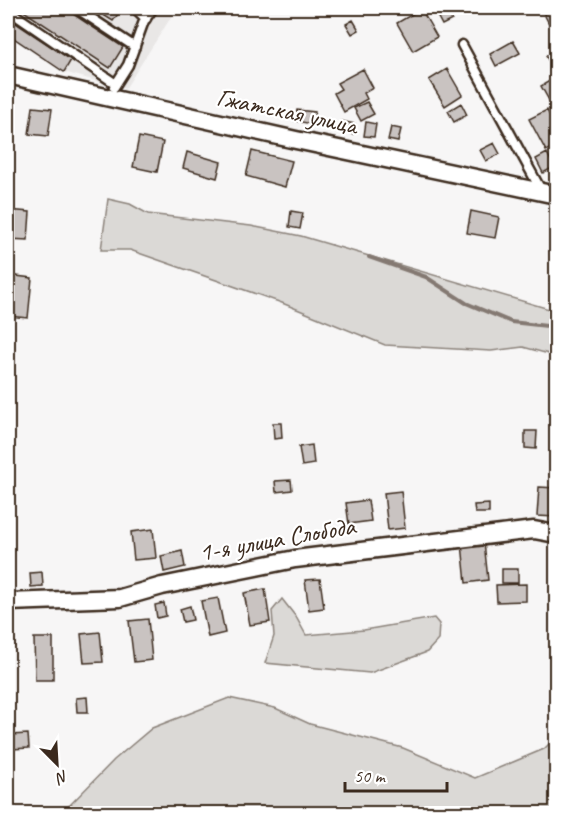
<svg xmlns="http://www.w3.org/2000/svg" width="564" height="821" font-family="Caveat,sans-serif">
  <rect width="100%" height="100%" fill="#f7f6f6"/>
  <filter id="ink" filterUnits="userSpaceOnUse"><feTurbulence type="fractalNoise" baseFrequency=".0167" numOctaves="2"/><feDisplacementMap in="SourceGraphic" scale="12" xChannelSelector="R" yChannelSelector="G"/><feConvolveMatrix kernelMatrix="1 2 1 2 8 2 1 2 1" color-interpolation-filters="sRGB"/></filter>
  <g filter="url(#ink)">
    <path fill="#e9e7e6" d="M8 8H177L125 89 64 72 8 34Z"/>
    <path fill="#dbd9d6" stroke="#8b827a" stroke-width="1.5" d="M108 199 130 204 148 214 251 226 301 236 556 311V356L523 347 491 351 385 345 282 303 130 250H101Z
      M282 599 296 617 306 635 364 630 434 618 439 624 438 640 427 652 370 673 265 663 274 636 272 611Z
      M229 698 275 708 310 724 403 748 475 778 544 749 556 737V811L554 814 58 813 70 805 114 760 152 728Z"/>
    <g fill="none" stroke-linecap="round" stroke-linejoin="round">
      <path stroke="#847972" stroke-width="4" d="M369 257 426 277 466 303 511 322 556 327"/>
    </g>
    <path fill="#c9c3c1" stroke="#3b2a1e" stroke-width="1.5" d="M19 8H64L123 47 110 68Z
      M92 8H117L121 10 113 21Z
      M445 8 452 20 442 25 435 12Z
      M551 8H556V37L543 12Z
      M421 9 437 37 413 51 397 23Z
      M8 18 71 60 64 72 8 34Z
      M353 20 359 30 352 34 346 24Z
      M513 41 520 53 496 66 490 54Z
      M556 51V71L555 72 546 56Z
      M363 69 373 88 364 93 367 99 344 112 334 93 341 89 337 83Z
      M447 69 462 95 445 106 429 80Z
      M553 79 556 85V99L550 102 541 86Z
      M367 102 374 114 361 121 354 108Z
      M461 103 467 115 454 122 448 111Z
      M33 107 52 109 48 136 29 134Z
      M297 110 315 112 313 124 295 121Z
      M547 110 556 129V145L546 151 529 119Z
      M341 121 355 124 353 134 339 131Z
      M366 122 376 124 374 137 364 136Z
      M391 127 401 129 398 142 388 140Z
      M139 137 163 142 157 172 133 167Z
      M494 143 500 154 486 161 480 150Z
      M252 151 292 161 285 187 246 176Z
      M187 152 221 162 217 178 183 168Z
      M547 153 554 167 543 173 536 159Z
      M8 210 30 212 28 240 8 239Z
      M291 211 303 213 300 229 289 227Z
      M471 211 499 217 495 238 467 233Z
      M8 275 32 278 28 318 8 316Z
      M273 423H281L282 438 274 439Z
      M525 431H537L536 449 525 448Z
      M312 445 314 464 302 466 299 447Z
      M291 480 292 490 276 492 275 481Z
      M539 487 556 488V517L537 516Z
      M401 491 405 528 388 530 384 493Z
      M368 500 371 521 349 524 346 503Z
      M489 504V513H475L474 505Z
      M153 529 156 558 134 560 131 532Z
      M484 542 488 580 466 583 462 544Z
      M182 551 185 567 164 572 161 556Z
      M502 569H518V583H502Z
      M42 572 43 586 31 587 30 573Z
      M320 579 324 608 309 610 305 580Z
      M526 584V601L497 602 496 585Z
      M265 589 270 622 250 625 244 593Z
      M218 598 225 633 208 637 201 601Z
      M164 603 166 616 157 618 155 605Z
      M190 606 193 620 183 622 180 609Z
      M148 619 152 660 134 662 129 621Z
      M100 632 103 662 84 663 81 634Z
      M34 638H53V680H35Z
      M87 697 88 712H77L76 698Z
      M28 734 29 748 11 749 10 735Z"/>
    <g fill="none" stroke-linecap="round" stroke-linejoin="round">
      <defs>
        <path id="service" d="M76 8 135 47
          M135 8 146 19
          M8 10 116 84
          M462 45 542 192
          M114 87 128 65 144 21 153 8"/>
        <path id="minor" d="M8 75 296 140 556 195
          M8 602 120 598 162 586 295 559 534 530 556 534"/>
      </defs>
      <use href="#service" stroke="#3b2a1e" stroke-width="13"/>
      <use href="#minor" stroke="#3b2a1e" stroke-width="21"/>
      <use href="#service" stroke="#fff" stroke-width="8"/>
      <use href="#minor" stroke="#fff" stroke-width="16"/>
    </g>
  </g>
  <g text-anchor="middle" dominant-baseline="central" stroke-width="4.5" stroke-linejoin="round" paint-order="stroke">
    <g font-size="26" fill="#3b2a1e" stroke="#fff">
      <text transform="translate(287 111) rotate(12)">Гжатская улица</text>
      <text transform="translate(277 539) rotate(-10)">1-я улица Слобода</text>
    </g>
  </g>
  <rect width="564" height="821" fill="none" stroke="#fff" stroke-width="30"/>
  <rect x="15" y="15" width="534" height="791" fill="none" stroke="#3b2a1e" stroke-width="2" filter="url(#ink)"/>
  <g transform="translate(57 764) rotate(156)" stroke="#ffffff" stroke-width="4.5" paint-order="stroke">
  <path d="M0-4.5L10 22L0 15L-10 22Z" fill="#3b2a1e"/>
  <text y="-9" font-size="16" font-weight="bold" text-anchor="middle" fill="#3b2a1e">N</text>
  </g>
  <path d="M345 782v9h102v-9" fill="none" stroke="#3b2a1e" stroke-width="3"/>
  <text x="354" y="782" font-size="18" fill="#3b2a1e" stroke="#ffffff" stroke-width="4.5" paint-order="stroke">50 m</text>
</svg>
